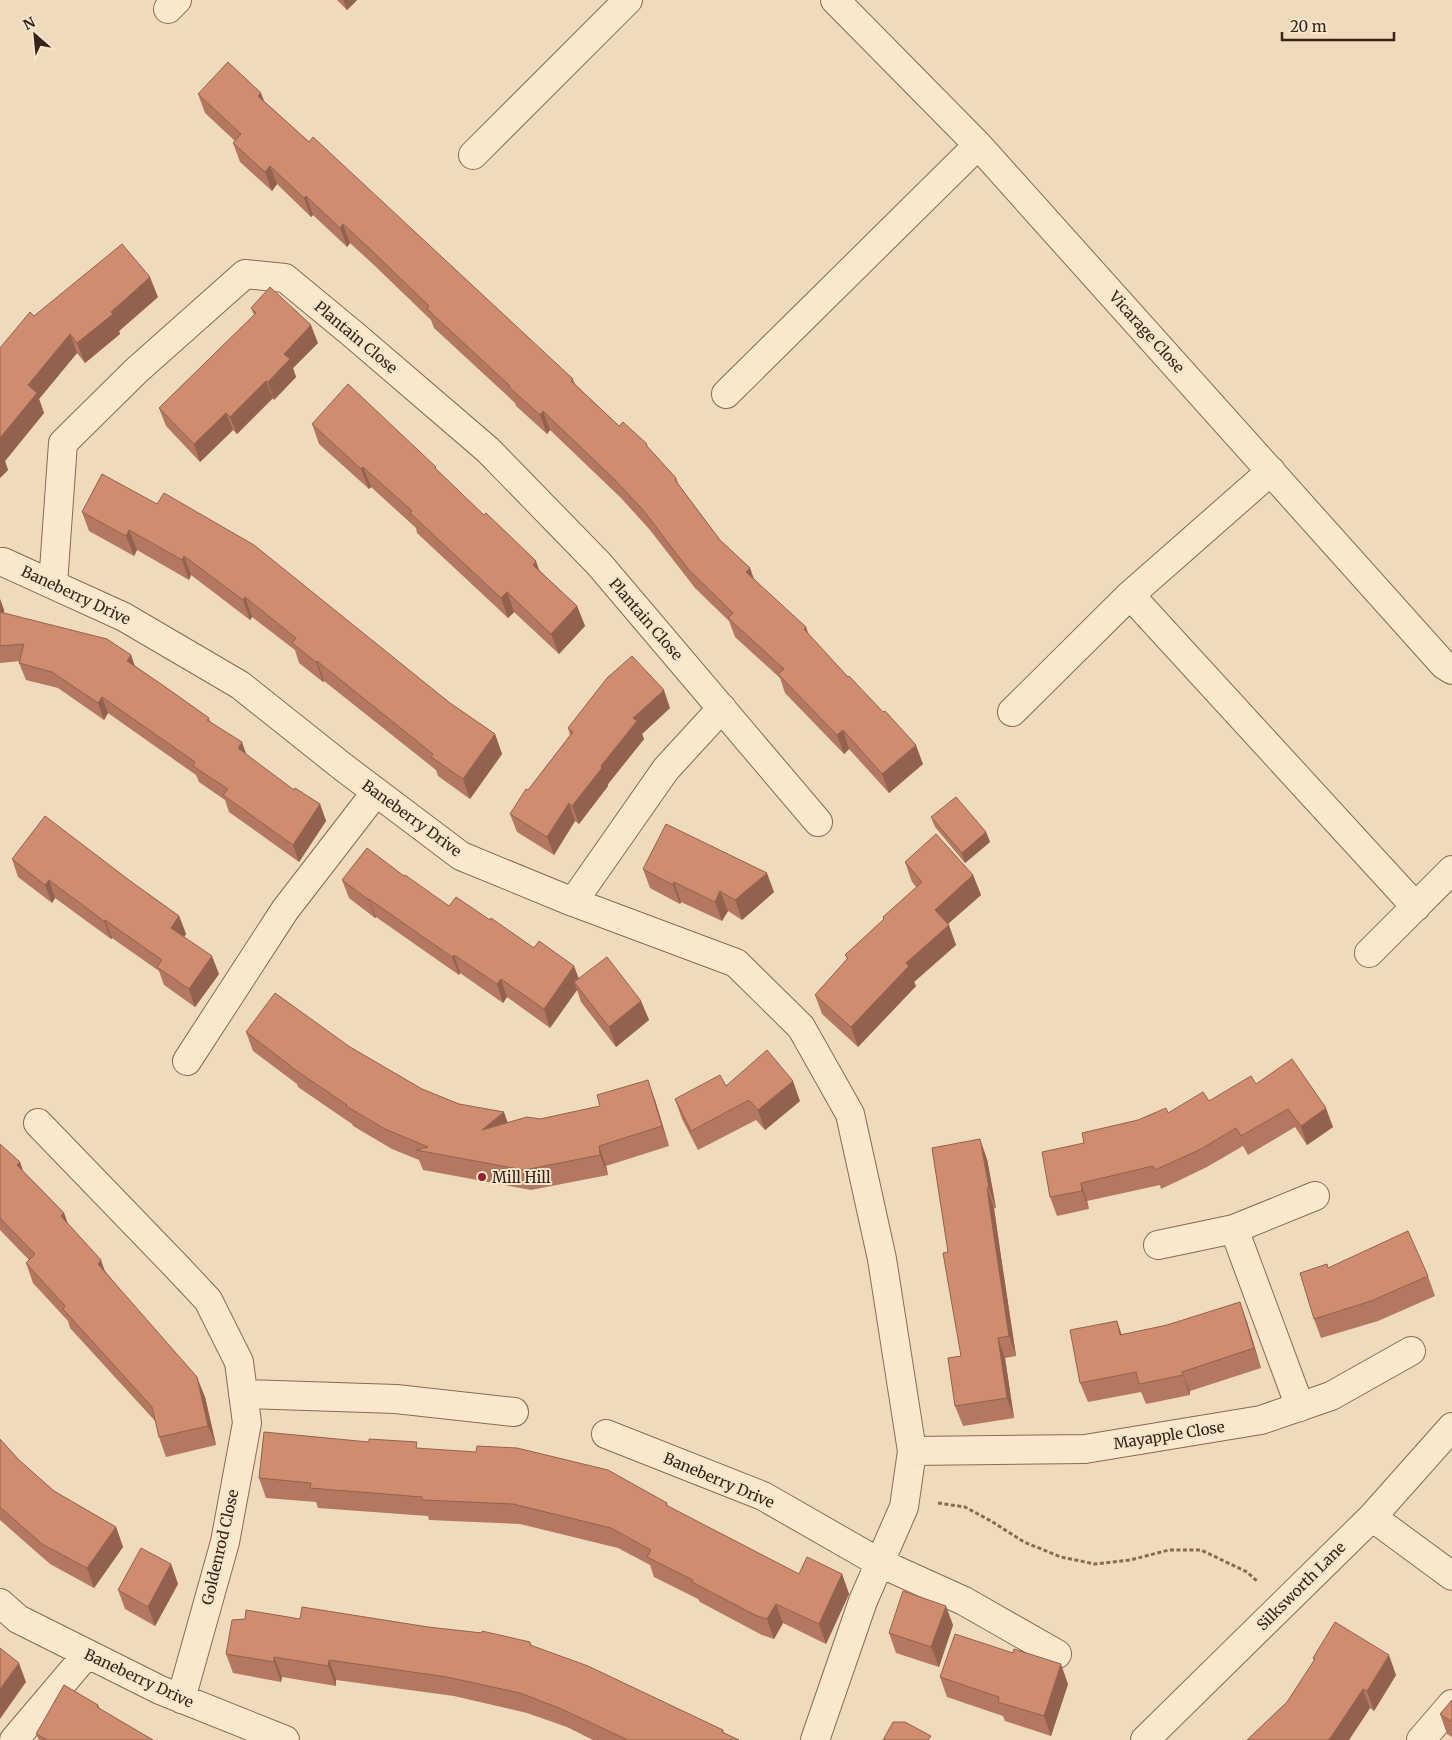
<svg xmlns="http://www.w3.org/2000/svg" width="1452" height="1740" font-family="Merriweather,serif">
  <rect width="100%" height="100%" fill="#efdabb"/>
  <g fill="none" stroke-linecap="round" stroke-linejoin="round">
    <defs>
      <path id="minor" d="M835 0 978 145 1444 665 1452 670
        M168 9 177 0
        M473 155 628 0
        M726 394 978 145
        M0 562H3L124 617 240 685 343 767 461 856 573 902 736 963 801 1027 850 1114 882 1259 912 1451 904 1507 863 1601 815 1740
        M53 584 63 443 137 370 245 274 285 278 354 335 488 450 599 564 818 822
        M1130 595 1416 907
        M1012 712 1130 595 1271 471
        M573 902 666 769 722 708
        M1369 953 1452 870
        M187 1061 285 910 376 792
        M38 1123 177 1267 208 1300 239 1362 247 1423 225 1542 181 1699
        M1234 1229 1300 1407
        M1158 1245 1234 1229 1315 1196
        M243 1394 396 1399 514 1412
        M606 1434 763 1496 880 1563 964 1601 1057 1654
        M912 1451 1085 1449 1261 1420 1331 1396 1411 1351
        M1372 1517 1452 1576
        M0 1603 18 1619 160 1690 285 1740
        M14 1740 87 1654
        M1145 1740 1372 1517 1452 1427
        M1421 1740 1452 1704"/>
    </defs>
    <use href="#minor" stroke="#876a54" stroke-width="30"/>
    <path stroke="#876a54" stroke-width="3" stroke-dasharray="4 2.5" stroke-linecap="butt" d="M938 1503 965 1507 991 1521 1024 1542 1061 1557 1095 1564 1130 1560 1169 1550H1201L1247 1572 1258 1582"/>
    <use href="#minor" stroke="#fae8ce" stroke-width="28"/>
  </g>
  <path fill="#b3785f" d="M337 0H357L347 10Z
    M198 94 265 102 573 379 575 384 619 426 647 444 648 448 676 478 679 485 720 540 750 568 753 578 809 635 923 764 889 793 849 749 844 754 785 693 780 678 735 637 729 621 695 588 650 530 621 498 550 430 547 434 516 406 515 403 434 328 431 320 375 266 350 243 347 247 313 215 311 217 277 184 272 191 240 162 233 143 235 141 205 113Z
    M158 297 119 331 120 334 85 363 77 353 39 399 44 413 5 461 8 470 0 478V348L34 316Z
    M251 308 318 343 293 368 296 377 274 400 273 398 237 434 233 430 200 462 166 426 159 408 254 315Z
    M312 424 438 472 540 571 577 606 585 626 559 654 514 612 508 618 417 533 416 528 371 487 369 489 319 444Z
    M102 474 450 703 495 734 502 754 470 799 438 776 436 770 324 681 323 682 299 663 295 650 252 617 250 620 191 575 189 580 137 550 134 556 89 531 82 512Z
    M0 599 4 610V613L131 655 134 665 209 718 210 721 246 755 294 790 320 804 326 821 299 862 229 812 225 800 199 782 196 775 108 713 104 720 58 688 26 680 19 663 20 661 0 663Z
    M670 708 642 734 644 739 608 784V786L579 824 575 821 554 855 517 832 510 814 528 790 570 735 568 728Z
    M931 817 986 832 990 842 965 863 935 827Z
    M12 859 133 883 179 916 186 934 184 937 219 974 195 1007 164 985 159 971 112 938 111 939 55 898 52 903 18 877Z
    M905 862 973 875 981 895 948 924 956 945 914 982 916 986 858 1047 822 1014 815 995 847 959 845 955 884 920 883 917 917 888 912 882Z
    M643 869 774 892 742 920 728 911 722 921 681 902 680 904 650 888Z
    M404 876 449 906 490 920 534 948 579 979 641 1001 649 1020 616 1047 581 1002 577 990 550 1028 507 997 503 1003 460 973 459 975 376 917 375 918 349 898 342 880Z
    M246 1032 350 1047 422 1089 459 1104 508 1122 540 1119 655 1100 669 1146 606 1166 608 1175 531 1190 423 1170 419 1160 392 1149 353 1126 352 1124 298 1087 297 1084 253 1051Z
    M1256 1084 1333 1127 1307 1145 1295 1127 1248 1155 1243 1146 1207 1167 1161 1189 1160 1185 1087 1201 1089 1209 1057 1216 1050 1197 1084 1143 1168 1113 1209 1101Z
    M726 1086 800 1101 765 1130 756 1120 698 1150 682 1119 675 1099Z
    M0 1144 23 1171 64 1213 68 1224 205 1397 216 1445 166 1457 159 1437 156 1422 70 1328 68 1321 33 1283 26 1263 29 1260 0 1230Z
    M987 1159 996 1208H994L1000 1250 1016 1356 1005 1358 1014 1418 963 1426 955 1406 961 1356 948 1252Z
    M1328 1268 1428 1276 1435 1296 1378 1321 1321 1338 1314 1319Z
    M1247 1322 1261 1368 1190 1391V1395L1146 1404 1141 1392 1088 1402 1080 1383 1122 1334Z
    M0 1439 19 1460 54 1491 116 1527 123 1547 94 1588 50 1564 0 1520Z
    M419 1448 667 1503 668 1507 799 1574H842L849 1594 826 1644 783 1623 774 1639 762 1635 700 1602 698 1599 654 1577 650 1565 618 1548 520 1524 429 1520 428 1516 318 1508 316 1502 266 1498 259 1478Z
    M171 1564 178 1584 155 1626 125 1609 118 1590Z
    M300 1619 428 1627 530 1642 532 1646 723 1730 724 1733 739 1740H593L567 1727 527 1713 454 1696 336 1680V1686L282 1677 281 1682 233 1673 226 1654Z
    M953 1625 939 1667 896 1653 889 1633Z
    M1013 1653 1068 1684 1051 1736 1005 1721 1003 1716 947 1697 940 1677Z
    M1313 1658 1396 1675 1374 1711 1370 1708 1349 1740H1247L1287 1702 1314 1661Z
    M1452 1700V1737L1447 1734 1440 1714Z
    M98 1705 100 1709 153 1740H39L36 1734Z"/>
  <path fill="#92624e" d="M343 0H357L347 10Z
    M261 93 268 111 258 96Z
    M270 166 277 184 272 191 265 172Z
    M306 196 313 215 311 217 304 198Z
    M343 224 350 243 347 247 340 228Z
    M150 277 158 297 119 331 120 334 85 363 77 343 111 312Z
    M311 325 318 343 293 368 296 377 274 400 268 382 284 354Z
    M70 334 77 353 39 399 44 413 5 461 8 470 0 478V438L28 385Z
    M266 381 273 398 237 434 230 417Z
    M543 411 550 430 547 434 540 415Z
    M226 413 233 430 200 462 194 444Z
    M363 467 371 487 369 489 361 469Z
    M129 530 137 550 134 556 126 536Z
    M184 556 191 575 189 580 182 560Z
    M536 561 543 581 533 565Z
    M750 568 757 587 746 572Z
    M507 592 514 612 508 618 501 598Z
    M245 597 252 617 250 620 243 600Z
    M0 599 4 610 6 629 0 613Z
    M577 606 585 626 559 654 551 634Z
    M806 627 813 646 804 629Z
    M131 655 137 672 127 661Z
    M317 661 324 681 323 682 316 662Z
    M664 690 670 708 642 734 644 739 608 784V786L579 824 572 806 633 718Z
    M102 697 108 713 104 720 98 703Z
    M843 730 849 749 844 754 837 735Z
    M495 734 502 754 470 799 463 779Z
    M242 742 248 759 238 748Z
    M916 745 923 764 889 793 882 774Z
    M569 803 575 821 554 855 547 837Z
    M320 804 326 821 299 862 293 845Z
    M986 832 990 842 965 863 962 853Z
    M767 873 774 892 742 920 735 900Z
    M973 875 981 895 942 929 935 910Z
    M49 880 55 898 52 903 45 885Z
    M674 882 681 902 680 904 673 885Z
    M720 891 728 911 722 921 715 902Z
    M369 899 376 917 375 918 369 900Z
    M179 916 186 934 178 946 171 928Z
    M105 920 112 938 111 939 104 921Z
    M949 925 956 945 914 982 916 986 858 1047 851 1027 906 963Z
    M454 955 460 973 459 975 452 957Z
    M212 956 219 974 195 1007 189 989Z
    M574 966 581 984 574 982 577 990 550 1028 544 1009Z
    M501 979 507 997 503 1003 497 984Z
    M641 1001 649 1020 616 1047 609 1027Z
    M648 1080 655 1100 669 1146 662 1126Z
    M793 1081 800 1101 765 1130 758 1110Z
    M1326 1108 1333 1127 1307 1145 1301 1126Z
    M504 1112 511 1132 482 1130Z
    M980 1139 987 1159 996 1208 989 1188Z
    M599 1146 606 1166 608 1175 600 1155Z
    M20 1162 27 1182 17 1165Z
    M1081 1183 1087 1201 1089 1209 1082 1191Z
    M987 1188 994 1208 1000 1250 1016 1356 1009 1336 993 1230Z
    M64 1213 71 1233 61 1216Z
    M101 1260 108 1280 98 1264Z
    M1240 1302 1247 1322 1261 1368 1254 1348Z
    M1117 1321 1124 1341 1120 1335Z
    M998 1338 1005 1358 1014 1418 1007 1398Z
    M1182 1372 1190 1391V1395L1183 1375Z
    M197 1377 205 1397 216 1445 208 1426Z
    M116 1527 123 1547 94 1588 87 1568Z
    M171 1564 178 1584 155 1626 148 1607Z
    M842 1574 849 1594 826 1644 819 1624Z
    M776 1604 783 1623 774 1639 767 1619Z
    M946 1606 953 1625 939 1667 931 1647Z
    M1389 1655 1396 1675 1374 1711 1367 1691Z
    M274 1657 282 1677 281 1682 274 1662Z
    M329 1660 336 1680V1686L328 1666Z
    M19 1663 26 1682 0 1719V1689Z
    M1061 1664 1068 1684 1051 1736 1044 1716Z
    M1363 1689 1370 1708 1349 1740H1328Z"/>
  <path fill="#d08c6f" stroke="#92624e" d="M228 62 261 93 258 96 309 142 313 137 573 379 571 381 619 426 623 422 647 444 646 445 676 478 675 480 720 540 750 568 746 572 806 627 804 629 848 677 849 676 883 712 885 711 916 745 882 774 843 730 837 735 778 674 784 669 728 618 733 613 688 569 644 511 614 479 543 411 540 415 509 387 510 386 427 309 429 306 368 247 343 224 340 228 306 196 304 198 270 166 265 172 233 143 241 134 198 94Z
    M122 244 150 277 111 312 113 314 77 343 70 334 28 385 37 393 0 438V348L30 312 34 316Z
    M270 287 311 325 284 354 290 359 268 382 266 381 230 417 226 413 194 444 159 408 256 313 251 308Z
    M348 384 436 467 435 468 484 515 486 513 536 561 533 565 577 606 551 634 507 592 501 598 410 513 412 511 363 467 361 469 312 424Z
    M102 474 157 504 164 493 254 545 450 703 495 734 463 779 431 757 433 754 317 661 316 662 292 643 296 638 245 597 243 600 184 556 182 560 129 530 126 536 82 512Z
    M0 612 107 639 131 655 127 661 164 686 209 718 207 720 242 742 238 748 294 790 295 788 320 804 293 845 223 795 228 789 193 766 195 762 102 697 98 703 52 672 19 663 24 644 0 646Z
    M632 656 664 690 633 718 637 721 601 766 602 768 572 806 569 803 547 837 510 814 526 789 528 790 573 732 568 728 607 678Z
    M956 797 986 832 962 853 931 817Z
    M45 816 133 883 179 916 171 928 212 956 189 989 157 967 162 960 105 920 104 921 49 880 45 885 12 859Z
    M666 824 767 873 735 900 720 891 715 902 674 882 673 885 643 869Z
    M936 834 973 875 935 910 949 925 906 963 909 966 851 1027 815 995 848 958 845 955 884 919 883 917 922 882 905 862Z
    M367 848 404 876 405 875 449 906 456 897 490 920 491 918 534 948 539 941 574 966 544 1009 501 979 497 984 454 955 452 957 369 899V900L342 880Z
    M607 957 641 1001 609 1027 574 982Z
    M275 993 350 1047 422 1089 459 1104 504 1112 482 1130 527 1117 540 1119 600 1106 597 1095 648 1080 662 1126 599 1146 600 1155 524 1170 416 1150 428 1147 385 1129 346 1106 347 1105 291 1067V1066L246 1032Z
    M767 1050 793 1081 758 1110 749 1100 691 1131 675 1099 720 1075 726 1086Z
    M1292 1059 1326 1108 1301 1126 1288 1109 1241 1136 1236 1128 1201 1149 1155 1170 1153 1166 1081 1183 1082 1191 1050 1197 1042 1152 1084 1143 1082 1133 1138 1120 1166 1108 1168 1113 1203 1092 1209 1101 1251 1076 1256 1084Z
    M980 1139 989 1188H987L993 1230 1009 1336 998 1338 1007 1398 955 1406 948 1358 961 1356 943 1253 948 1252 932 1148Z
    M0 1144 20 1162 17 1165 64 1213 61 1216 101 1260 98 1264 197 1377 208 1426 159 1437 152 1407 63 1309 65 1306 26 1263 35 1254 0 1218Z
    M1408 1231 1428 1276 1371 1301 1314 1319 1300 1273 1327 1264 1328 1268Z
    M1240 1302 1254 1348 1182 1372 1183 1375 1139 1384 1136 1372 1080 1383 1070 1330 1117 1321 1120 1335 1167 1325Z
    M264 1432 369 1442V1439L417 1442 416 1448 476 1452 477 1446 517 1448 608 1470 667 1503 666 1505 799 1574 807 1557 842 1574 819 1624 776 1604 767 1619 755 1615 692 1582 693 1580 647 1557 651 1550 611 1528 513 1504 422 1500V1497L310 1488 311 1483 259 1478Z
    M0 1439 19 1460 54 1491 116 1527 87 1568 42 1544 0 1507Z
    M141 1548 171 1564 148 1607 118 1590Z
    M903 1591 946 1606 931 1647 889 1633Z
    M302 1607 428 1627 482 1633V1631L530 1642V1645L588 1666 723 1730 722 1732 739 1740H628L559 1708 520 1693 447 1677 329 1660 328 1666 274 1657V1662L226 1654 232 1620 245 1619 246 1610 300 1619Z
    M1335 1622 1389 1655 1367 1691 1363 1689 1331 1737 1328 1740H1247L1287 1702 1315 1659 1313 1658Z
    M955 1634 1013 1653 1014 1649 1061 1664 1044 1716 998 1702 999 1697 940 1677Z
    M0 1648 19 1663 0 1689Z
    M64 1685 98 1705 97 1707 153 1740H48L36 1734Z
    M1452 1700V1722L1440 1714Z
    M893 1722H905L931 1736 928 1740H883Z"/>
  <circle fill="#982230" stroke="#f7e5cb" stroke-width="2" cx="482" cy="1177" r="5"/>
  <g text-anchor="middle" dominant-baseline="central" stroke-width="4" stroke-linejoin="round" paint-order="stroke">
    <g font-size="15" fill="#35241a" stroke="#f7e5cb">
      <text transform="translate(1147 332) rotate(48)">Vicarage Close</text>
      <text transform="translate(356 337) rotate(40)">Plantain Close</text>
      <text transform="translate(76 595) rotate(25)">Baneberry Drive</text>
      <text transform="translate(646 619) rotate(49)">Plantain Close</text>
      <text transform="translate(412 818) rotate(36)">Baneberry Drive</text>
      <text transform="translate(1169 1435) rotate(-9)">Mayapple Close</text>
      <text transform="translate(719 1480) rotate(23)">Baneberry Drive</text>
      <text transform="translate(220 1547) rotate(-77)">Goldenrod Close</text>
      <text transform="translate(1301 1586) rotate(-45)">Silksworth Lane</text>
      <text transform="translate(139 1678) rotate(25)">Baneberry Drive</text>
    </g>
    <g font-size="15" fill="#35241a" stroke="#f7e5cb" text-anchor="start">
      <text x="492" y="1177">Mill Hill</text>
    </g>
  </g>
  <g transform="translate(35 35) rotate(333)" stroke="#f7e5cb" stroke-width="4" paint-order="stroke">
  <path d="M0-4L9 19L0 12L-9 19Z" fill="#35241a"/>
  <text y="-8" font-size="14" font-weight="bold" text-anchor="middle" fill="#35241a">N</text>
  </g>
  <path d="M1282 32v8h112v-8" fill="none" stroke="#35241a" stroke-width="2.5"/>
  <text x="1290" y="32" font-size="15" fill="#35241a" stroke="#f7e5cb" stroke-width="4" paint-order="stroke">20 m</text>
</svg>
